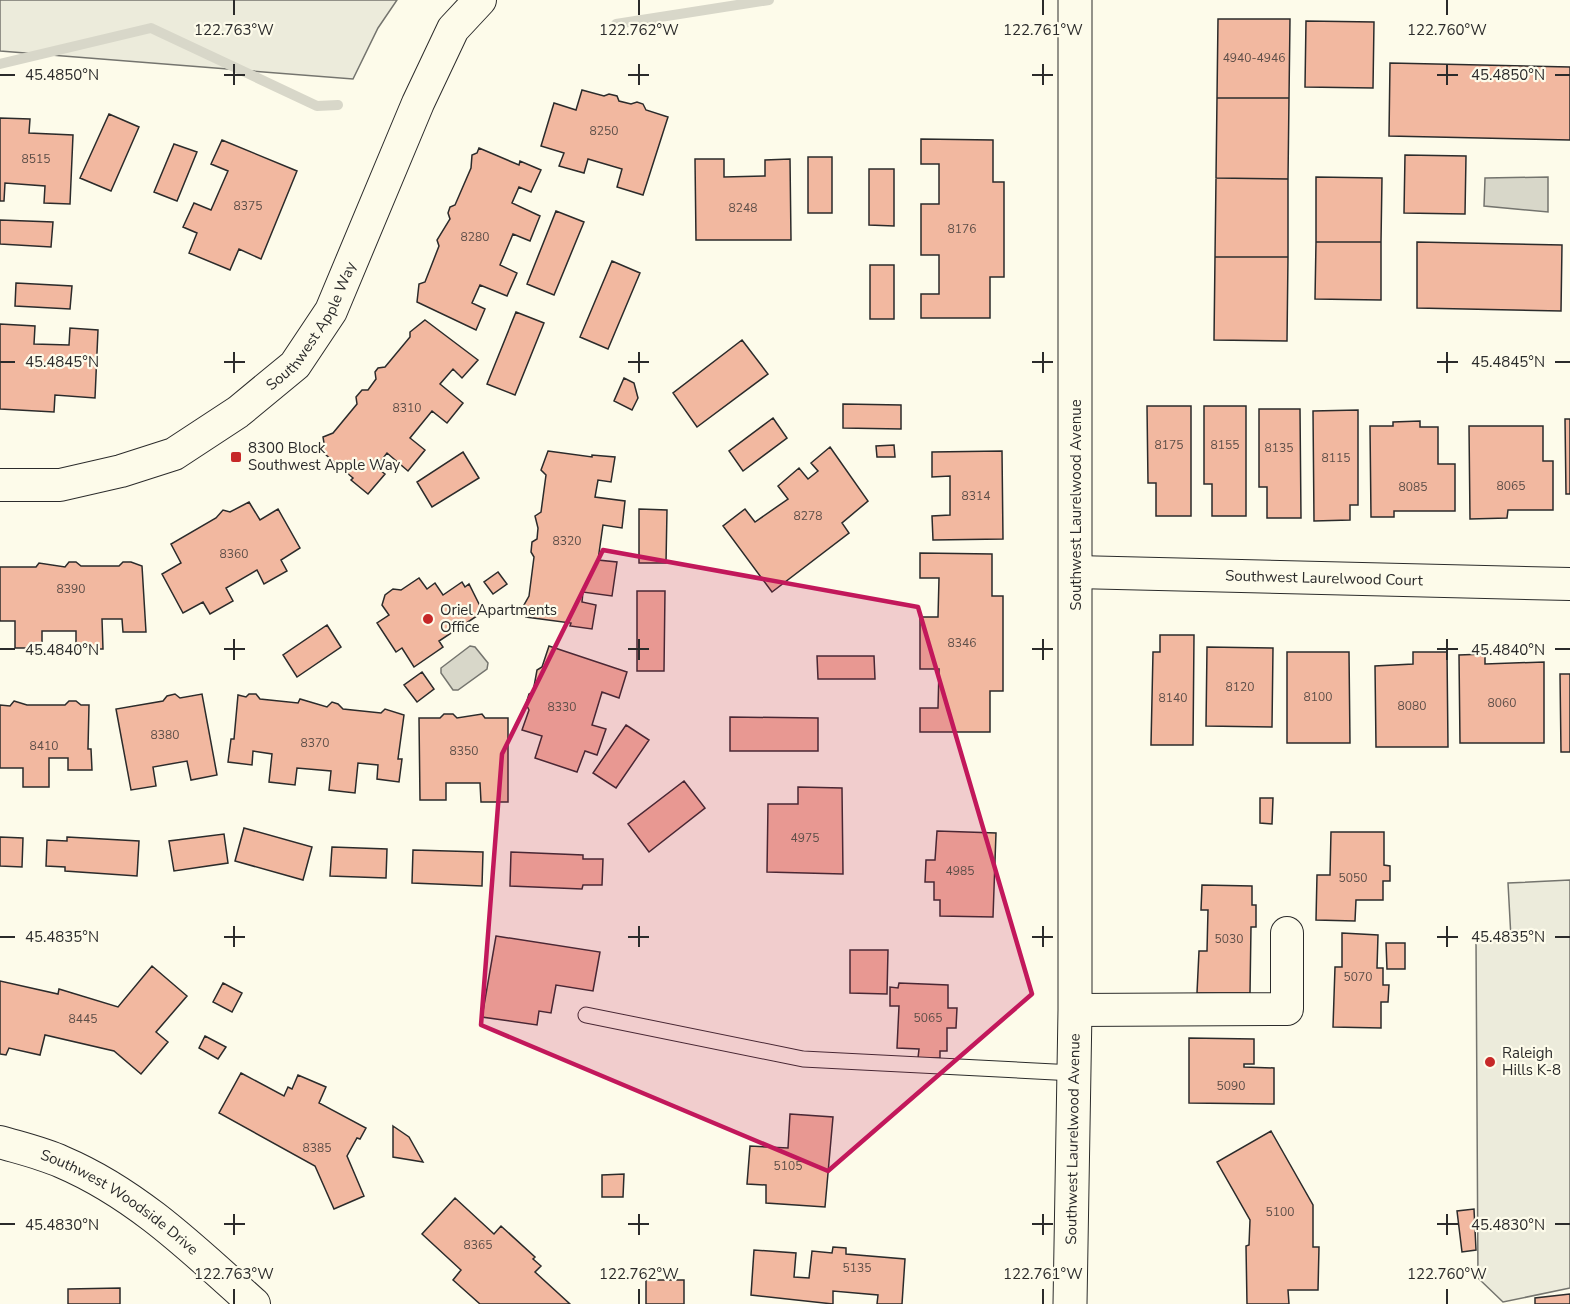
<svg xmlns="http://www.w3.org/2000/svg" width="1570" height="1304" font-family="'Nunito Sans',sans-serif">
  <rect width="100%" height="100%" fill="#fdfbea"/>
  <path fill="#ecebdb" stroke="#74746e" stroke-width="1.5" d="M0 0H397L378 28 353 79 0 51Z
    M1570 880V1288L1503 1302 1478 1278 1476 940 1511 938 1508 883Z"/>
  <path fill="#d8d7c9" stroke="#74746e" stroke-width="1.5" d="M1548 177V212L1484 206 1485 178Z
    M470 646 475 647 488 663 487 669 458 690H453L441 673V668Z"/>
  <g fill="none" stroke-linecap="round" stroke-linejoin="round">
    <path stroke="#d8d7c9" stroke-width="10" d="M616 24 769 0
      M0 64 151 28 317 106 338 105"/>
  </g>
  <path fill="#f2b8a0" stroke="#2b2b2b" stroke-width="1.5" d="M1218 19H1290L1289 98H1217Z
    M1306 21 1374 22 1373 88 1305 87Z
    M1390 63 1570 67V140L1389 136Z
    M582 90 604 96 609 94 617 96 619 101 631 104 637 102 643 104 646 110 668 117 643 195 617 187 622 169 588 159 584 173 559 166 564 153 541 146 554 103 576 110Z
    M1217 98H1289L1288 179 1216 178Z
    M109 114 139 127 111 191 80 178Z
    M0 118 30 119 29 133 73 135 70 204 44 203 45 186 5 183 4 201H0Z
    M921 139 993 140V182H1004V277H990V318H921V294H939V255H921V204H939V164H921Z
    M222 140 297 171 261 259 239 249 230 270 189 253 197 233 183 227 194 203 211 210 228 171 211 164Z
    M174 144 197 152 177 201 154 192Z
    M479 148 519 165 520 161 541 170 531 192 519 187 512 203 540 216 530 241 513 234 500 265 517 273 507 296 480 285 472 303 485 309 476 330 417 302 419 284 425 282 439 246 437 240 450 219 448 213 450 207 455 205 471 168 472 155 477 153Z
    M1405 155 1466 156 1465 214 1404 213Z
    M808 157H832V213H808Z
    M695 159H724V177L765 176V160L790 159 791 240H696Z
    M869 169H894V226L869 225Z
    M1316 177 1382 178 1381 242H1316Z
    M1216 178 1288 179V257H1215Z
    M556 211 584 222 554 295 527 284Z
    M0 220 53 222 51 247 0 244Z
    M1316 242H1381V300L1315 299Z
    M1417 242 1562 245 1561 311 1417 308Z
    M1215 257H1288L1287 341 1214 340Z
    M612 261 640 273 608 349 580 337Z
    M870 265H894V319H870Z
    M16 283 72 286 70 309 15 306Z
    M516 312 544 323 515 395 487 384Z
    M425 320 478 360 462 378 453 369 440 384 463 403 447 423 432 411 410 438 425 450 408 471 387 453 376 467 385 474 368 494 351 480 353 478 319 449 324 443 323 437 333 433 357 404 356 397 362 390H368L376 379 375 372 378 368 385 367 410 337V332Z
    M0 324 35 326 34 344 69 345 70 328 98 330 95 398 55 395 54 412 0 409Z
    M742 340 768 374 697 427 673 393Z
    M624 378 634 383 638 398 632 410 614 401Z
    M843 404 901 405V429L843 428Z
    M1147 406H1191V516H1156V483H1148Z
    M1204 406H1246V516H1212V484H1204Z
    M1259 409H1300L1301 518H1267V487H1259Z
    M1358 410V505H1350V520L1314 521 1313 411Z
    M773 418 787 438 743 471 729 451Z
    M1565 419H1570V494H1566Z
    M1420 421V427H1438V464H1455V511H1394V517H1371L1370 426H1393V422Z
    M1469 426H1543V461H1553V510H1508L1507 518 1470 519Z
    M894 445 895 457H877L876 446Z
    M830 447 868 501 842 523 849 533 772 592 723 526 745 509 755 522 788 499 778 486 799 468 808 479 818 471 811 463Z
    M548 451 592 457V455L615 457 611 482 598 480 595 497 625 501 622 528 603 525 598 560 617 562 612 596 583 592 582 602 596 605 592 629 570 626 571 623 526 617 527 609 524 605 529 596 534 557 531 552 532 542 537 539 538 528 535 516 541 512 546 475 541 470Z
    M1002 451 1003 539 933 540 932 516 950 515V476L932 477V452Z
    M463 452 479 478 432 507 417 482Z
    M249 502 260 520 278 509 300 548 281 560 287 571 264 584 257 570 226 588 233 601 210 614 203 602 183 613 162 574 181 563 171 544 216 518 223 510 230 512Z
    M639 509 667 510 666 563H639Z
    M920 553 992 554V596H1003V691H990V732H920V708H938L939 669H920V617H938L939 578H920Z
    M69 562H76L81 566H119L123 562H131L142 566 146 632H123L122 619H102L103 649H76V631H42V648H15V621H0V567H36L39 563 65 567Z
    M498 572 507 584 493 594 484 582Z
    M419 578 427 589 435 583 443 595 462 582 465 587 469 584 483 612 439 641 443 647 414 667 402 648 396 652 377 623 389 615 382 605 385 595 393 589 401 590Z
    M637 591H665L664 671H637Z
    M327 625 341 647 297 677 283 655Z
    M1160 635H1194L1193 745H1151L1153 652H1160Z
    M549 646 627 672 619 698 602 692 592 725 606 729 597 755 585 751 577 772 535 758 542 736 522 730 529 710 526 704 529 694 533 692 537 670 542 667Z
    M1207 647 1273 648 1272 727 1206 726Z
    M1287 652H1349L1350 743H1287Z
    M1413 652H1447L1448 747H1376L1375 666 1413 664Z
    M1485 654V664L1544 662V743H1460L1459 655Z
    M817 656H874L875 679H818Z
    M422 672 434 689 417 702 404 685Z
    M1560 674H1570V752H1561Z
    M175 694 180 698 202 694 217 775 191 780 187 761 153 767 156 786 131 790 116 709 163 701 167 696Z
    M249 694H256L260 699 298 703 300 699 327 707 332 702 338 704 343 709 381 713 385 709 404 715 398 759H402L399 782 377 779 378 765 358 763 355 793 329 790 331 771 297 768 295 785 269 782 272 754 253 751 252 765 228 762 231 739H234L238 695 246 697Z
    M14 701 27 705H65L69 701H76L81 705H89L88 749H91L92 770H68V758H49V787H23V768H0V705L10 706Z
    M444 714H453L457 718 482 714 485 718H508V802H481L480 783H446V800H420L419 718H440Z
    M730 717 818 718V751H730Z
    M626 725 649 740 616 788 593 773Z
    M684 781 705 808 649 852 628 824Z
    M798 787 842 788 843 874 767 872 768 804H798Z
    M1260 798H1273L1272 824 1260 823Z
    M244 828 312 847 303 880 235 861Z
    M937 831 996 833 993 917 940 916V900H934V882H925L926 860H935Z
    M1331 832H1384V865L1390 866V881H1383V900H1356L1355 921 1316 920 1317 875H1330Z
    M224 834 228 863 174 871 169 841Z
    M0 837 23 838 22 867 0 866Z
    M67 837 139 841 137 876 65 871V867L46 866 47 840 67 841Z
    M332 847 387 849 386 878 330 876Z
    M413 850 483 852 482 886 412 883Z
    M511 852 583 855V859H603L602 885H583L582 889 510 886Z
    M1202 885 1252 886V905H1256V927H1251L1250 993H1197L1199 951H1207L1208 910H1201Z
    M1342 933 1378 935 1377 968H1383V985H1389L1388 1002H1381V1028L1333 1027 1335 967H1342Z
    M496 936 600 952 593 991 556 985 551 1013 539 1011 537 1025 482 1017Z
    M1386 943H1405V969H1387Z
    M850 950H888L887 994 850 993Z
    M152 966 187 996 156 1032 168 1042 141 1074 114 1051 45 1035 40 1055 9 1048 6 1055 0 1054V981L58 994 59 989 118 1007Z
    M223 983 242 993 232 1012 213 1002Z
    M899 983 948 985V1008H957L956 1028H947V1051H940V1058H918L919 1049 897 1048 899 1006H890V987L898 988Z
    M205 1036 226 1047 218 1059 199 1048Z
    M1189 1038 1254 1039V1064H1244V1067L1274 1068V1104L1189 1103Z
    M241 1073 284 1096 288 1087 292 1089 298 1075 326 1087 319 1103 366 1128 360 1139 357 1138 347 1156 364 1196 334 1209 315 1166 219 1113Z
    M790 1114 833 1117 825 1207 766 1203V1185L747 1184 750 1146 788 1148Z
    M393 1126 409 1137 423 1162 393 1157Z
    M1271 1131 1313 1205V1247H1319L1318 1290H1288L1289 1304H1247L1246 1246 1249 1245 1250 1220 1217 1162Z
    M624 1174 623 1197H602V1175Z
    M455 1198 494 1234 501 1226 535 1257 533 1259 541 1266 535 1272 570 1304H480L453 1280 461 1270 422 1234Z
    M1474 1209 1476 1250 1462 1252 1457 1211Z
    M833 1247 846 1248V1254L905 1259 902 1304H877L878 1295 833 1291V1304L751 1295 754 1250 796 1253 794 1277 809 1278 812 1251 832 1253Z
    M646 1280H684V1304H646Z
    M120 1288V1304H68V1289Z
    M1570 1294V1304H1535V1298Z"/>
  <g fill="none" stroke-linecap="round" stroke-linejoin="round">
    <defs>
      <path id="service" d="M586 1015 803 1059 1074 1073"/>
      <g id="minor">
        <path id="s1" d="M0 485H60L121 471 174 454 238 412 295 365 331 311 418 103 453 29 480 0"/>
        <path id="s2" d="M1076 572 1570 584"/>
        <path d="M1075 1010 1287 1009V933"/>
        <path id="s3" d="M0 1142C20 1148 42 1153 62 1162 137 1194 194 1250 254 1304"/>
      </g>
      <g id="tertiary">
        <path id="s4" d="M1070 1304 1075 1010V0"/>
      </g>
    </defs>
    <use href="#service" stroke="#2b2b2b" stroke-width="17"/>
    <use href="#minor" stroke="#2b2b2b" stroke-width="34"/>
    <use href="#tertiary" stroke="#2b2b2b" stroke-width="35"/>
    <use href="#service" stroke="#fdfbea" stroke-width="15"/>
    <use href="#minor" stroke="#fdfbea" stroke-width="32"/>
    <use href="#tertiary" stroke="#fdfbea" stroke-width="33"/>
  </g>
  <path fill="#c2185b" fill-opacity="0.2" stroke="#c2185b" stroke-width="4.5" stroke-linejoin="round" d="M603 550 918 607 1032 994 828 1171 481 1025 502 754Z"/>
  <path fill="none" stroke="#2b2b2b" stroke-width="2" d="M234 0V15M639 0V15M1043 0V15M1447 0V15M234 64V85M639 64V85M1043 64V85M1447 64V85M0 75H15M224 75H245M628 75H649M1032 75H1053M1437 75H1458M1555 75H1570M234 352V373M639 352V373M1043 352V373M1447 352V373M0 362H15M224 362H245M628 362H649M1032 362H1053M1437 362H1458M1555 362H1570M234 639V660M639 639V660M1043 639V660M1447 639V660M0 649H15M224 649H245M628 649H649M1032 649H1053M1437 649H1458M1555 649H1570M234 926V947M639 926V947M1043 926V947M1447 926V947M0 937H15M224 937H245M628 937H649M1032 937H1053M1437 937H1458M1555 937H1570M234 1214V1235M639 1214V1235M1043 1214V1235M1447 1214V1235M0 1224H15M224 1224H245M628 1224H649M1032 1224H1053M1437 1224H1458M1555 1224H1570M234 1289V1304M639 1289V1304M1043 1289V1304M1447 1289V1304"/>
  <g fill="#c62828" stroke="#fdfbea" stroke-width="2">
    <rect x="230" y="451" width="12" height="12" rx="3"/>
    <circle cx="428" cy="619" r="6"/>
    <circle cx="1490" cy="1062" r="6"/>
  </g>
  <g text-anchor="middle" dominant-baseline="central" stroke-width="4.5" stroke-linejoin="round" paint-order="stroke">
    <g font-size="12" fill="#5d4e48">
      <text x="1254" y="58">4940-4946</text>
      <text x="604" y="131">8250</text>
      <text x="36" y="159">8515</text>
      <text x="248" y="206">8375</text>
      <text x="743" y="208">8248</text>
      <text x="962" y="229">8176</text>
      <text x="475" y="237">8280</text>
      <text x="407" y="408">8310</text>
      <text x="1169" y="445">8175</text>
      <text x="1225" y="445">8155</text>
      <text x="1279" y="448">8135</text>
      <text x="1336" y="458">8115</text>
      <text x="1511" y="486">8065</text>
      <text x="1413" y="487">8085</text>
      <text x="976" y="496">8314</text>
      <text x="808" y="516">8278</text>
      <text x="567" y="541">8320</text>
      <text x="234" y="554">8360</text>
      <text x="71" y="589">8390</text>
      <text x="962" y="643">8346</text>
      <text x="1240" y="687">8120</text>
      <text x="1318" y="697">8100</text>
      <text x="1173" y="698">8140</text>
      <text x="1502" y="703">8060</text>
      <text x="1412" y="706">8080</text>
      <text x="562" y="707">8330</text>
      <text x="165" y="735">8380</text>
      <text x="315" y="743">8370</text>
      <text x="44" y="746">8410</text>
      <text x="464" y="751">8350</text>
      <text x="805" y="838">4975</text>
      <text x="960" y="871">4985</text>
      <text x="1353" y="878">5050</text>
      <text x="1229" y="939">5030</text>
      <text x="1358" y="977">5070</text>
      <text x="928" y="1018">5065</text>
      <text x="83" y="1019">8445</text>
      <text x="1231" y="1086">5090</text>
      <text x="317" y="1148">8385</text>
      <text x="788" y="1166">5105</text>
      <text x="1280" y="1212">5100</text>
      <text x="478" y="1245">8365</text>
      <text x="857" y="1268">5135</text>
    </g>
    <g font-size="15" fill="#2b2b2b" stroke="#fdfbea">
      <text stroke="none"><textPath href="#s1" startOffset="370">Southwest Apple Way</textPath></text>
      <text transform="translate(1076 505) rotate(-90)">Southwest Laurelwood Avenue</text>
      <text stroke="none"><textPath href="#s2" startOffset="248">Southwest Laurelwood Court</textPath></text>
      <text stroke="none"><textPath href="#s4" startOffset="165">Southwest Laurelwood Avenue</textPath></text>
      <text stroke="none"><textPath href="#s3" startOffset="135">Southwest Woodside Drive</textPath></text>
    </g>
    <g font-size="15" fill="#2b2b2b" stroke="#fdfbea" text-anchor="start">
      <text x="248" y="448">8300 Block<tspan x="248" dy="17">Southwest Apple Way</tspan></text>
      <text x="440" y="610">Oriel Apartments<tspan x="440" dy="17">Office</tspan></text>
      <text x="1502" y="1053">Raleigh<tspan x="1502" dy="17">Hills K-8</tspan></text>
    </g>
  </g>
  <g font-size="15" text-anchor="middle" fill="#2b2b2b" stroke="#fdfbea" stroke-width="4.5" stroke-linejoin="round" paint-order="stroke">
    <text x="234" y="35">122.763°W</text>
    <text x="639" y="35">122.762°W</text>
    <text x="1043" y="35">122.761°W</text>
    <text x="1447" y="35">122.760°W</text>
    <text x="62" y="80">45.4850°N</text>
    <text x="1508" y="80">45.4850°N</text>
    <text x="62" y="367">45.4845°N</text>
    <text x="1508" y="367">45.4845°N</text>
    <text x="62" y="655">45.4840°N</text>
    <text x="1508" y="655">45.4840°N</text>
    <text x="62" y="942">45.4835°N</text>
    <text x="1508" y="942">45.4835°N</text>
    <text x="62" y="1230">45.4830°N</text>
    <text x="1508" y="1230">45.4830°N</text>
    <text x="234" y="1279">122.763°W</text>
    <text x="639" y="1279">122.762°W</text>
    <text x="1043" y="1279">122.761°W</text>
    <text x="1447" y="1279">122.760°W</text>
  </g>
</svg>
